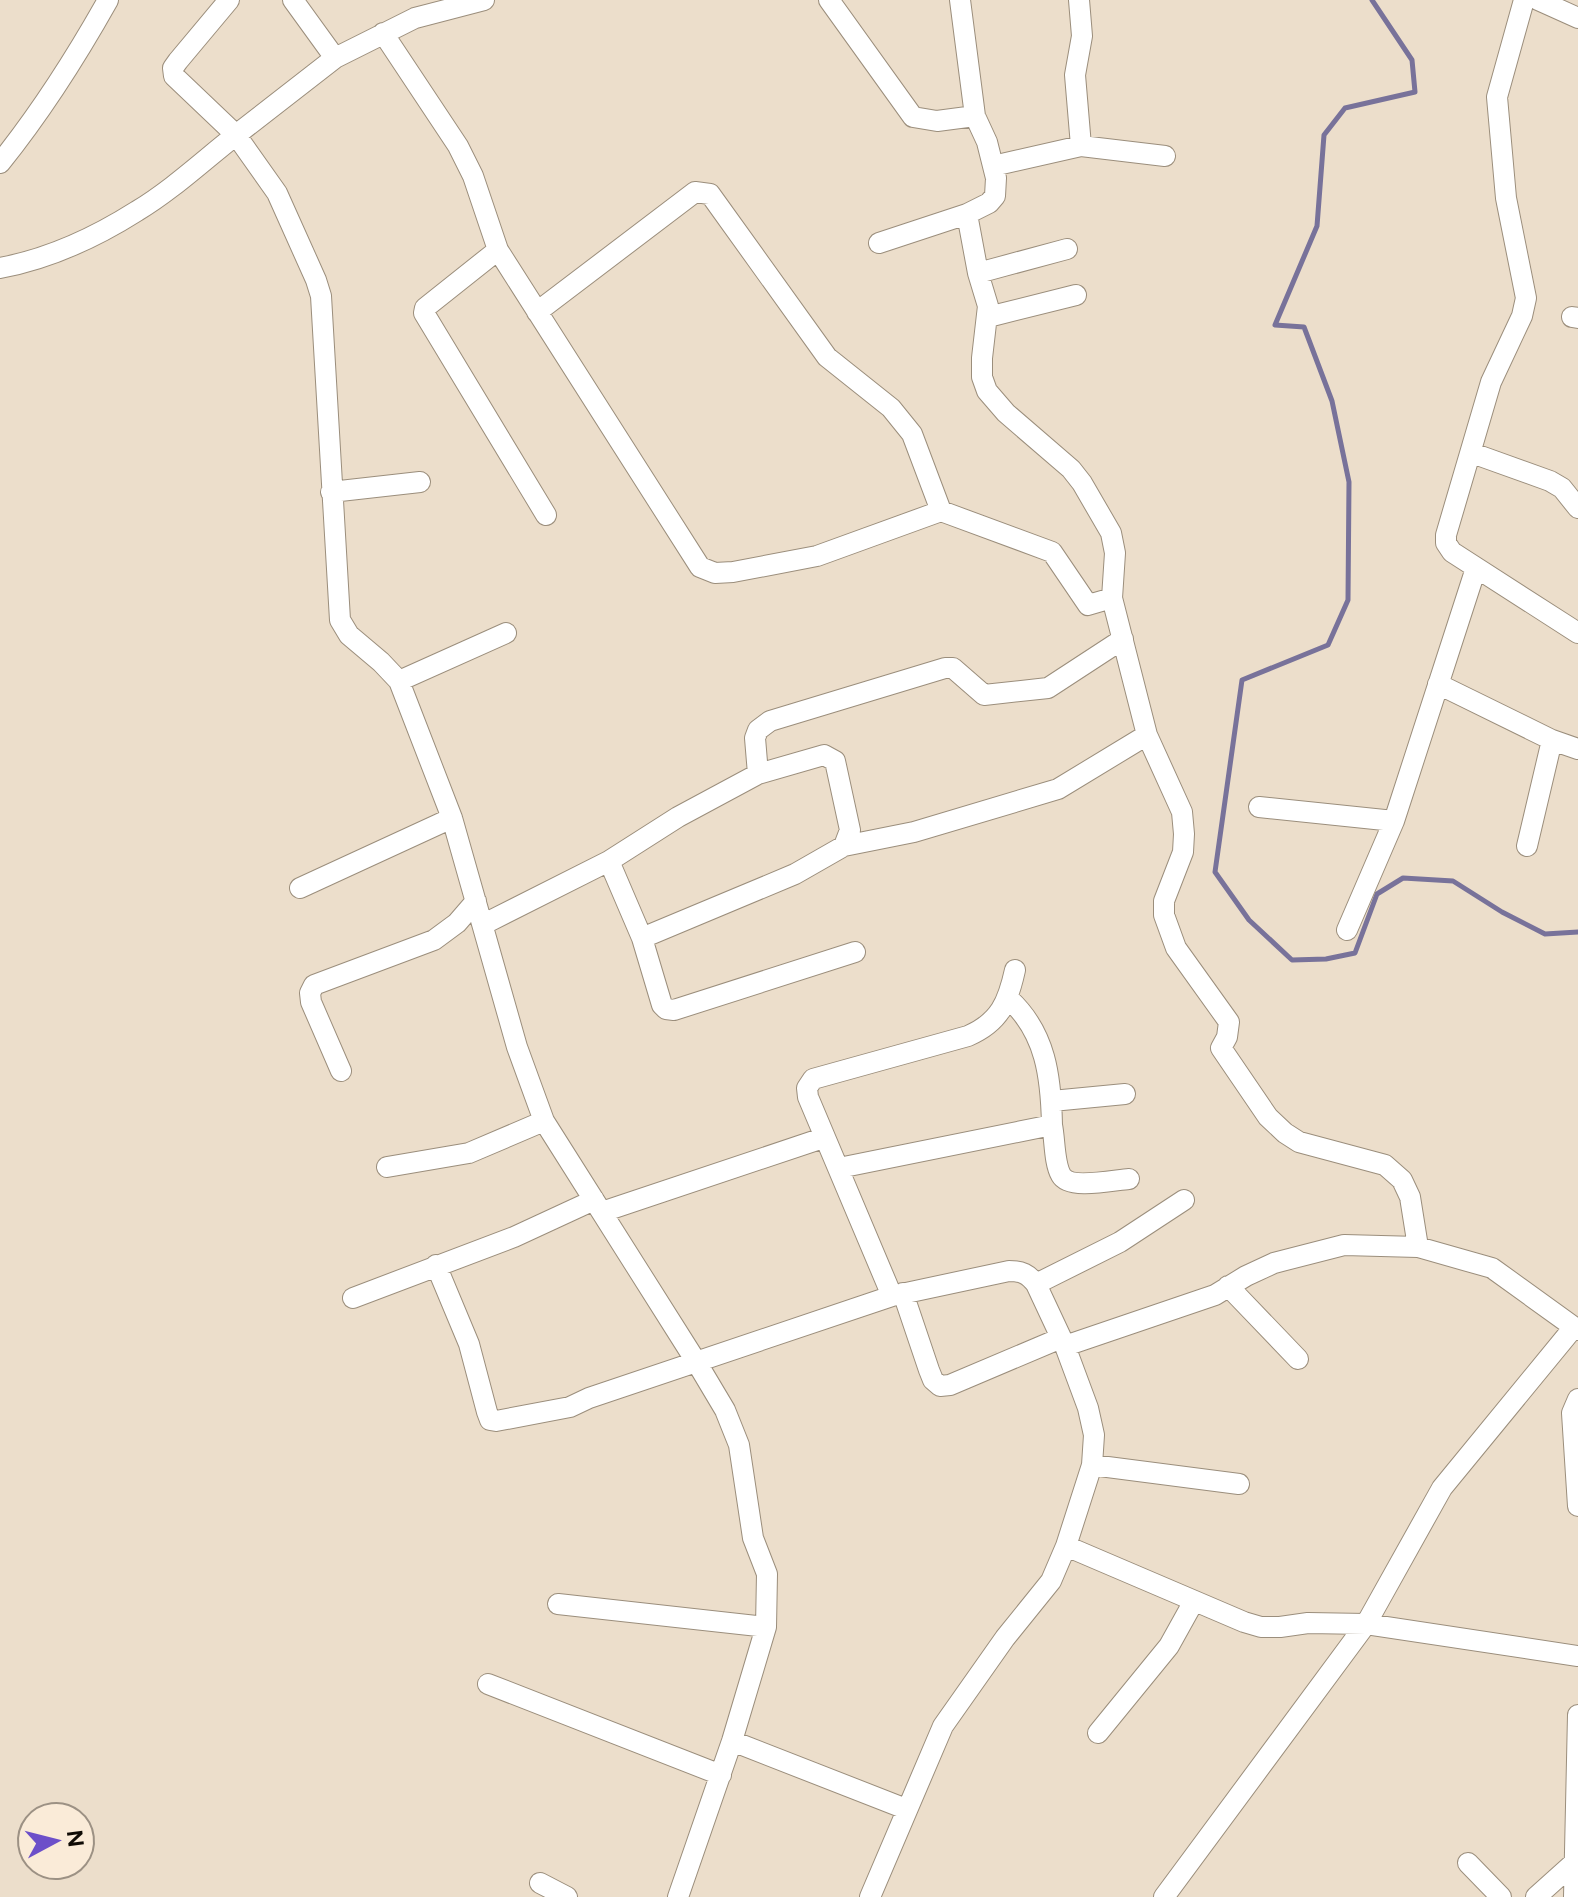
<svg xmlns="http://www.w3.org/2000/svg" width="1578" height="1897" font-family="Figtree,sans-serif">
  <rect width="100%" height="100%" fill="#ecdecb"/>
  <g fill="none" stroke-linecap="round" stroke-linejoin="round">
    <path stroke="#78729a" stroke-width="5" d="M1372 0 1412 60 1415 92 1345 108 1324 135 1317 226 1275 325 1304 327 1332 401 1349 482 1348 600 1328 645 1242 680 1215 872 1249 920 1292 960 1326 959 1355 953 1377 894 1403 878 1453 881 1502 912 1545 934 1578 932"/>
    <defs>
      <path id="minor" d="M293 0 335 58
        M484 0 415 18 335 58 236 135 277 193 316 280 321 296 340 620 349 635 381 662 399 681 452 818 517 1047 544 1121 697 1363 725 1410 739 1445 753 1538 767 1574 766 1627 732 1741 678 1897
        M829 0 913 117 937 121 975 116
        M960 0 975 116 987 142 996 178 995 196 989 203 967 214 978 273 988 306 982 358V377L987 391 1006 413 1071 469 1082 483 1111 533 1115 553 1112 598 1147 735 1182 812 1184 834 1183 852 1164 901V915L1176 948 1229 1022 1227 1037 1221 1048 1268 1117 1285 1133 1299 1142 1385 1165 1402 1180 1410 1197 1418 1247
        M1079 0 1082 36 1075 75 1081 146
        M1524 0 1497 97 1506 198 1526 298 1522 316 1491 382 1446 535V543L1452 552 1578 633
        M1538 0 1578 18
        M383 33 458 146 473 176 498 250 700 567 715 573 733 572 817 556 941 511 1052 552 1088 605 1112 598
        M0 163C41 112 76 57 108 0
        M993 166 1081 146 1165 156
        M879 243 967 214
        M498 250 425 308 424 313 546 515
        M0 268C48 259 96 237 137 211 172 190 204 160 236 135L174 76 173 68 178 61 229 0
        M978 273 1067 249
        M537 312 695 192 710 194 827 357 891 408 912 434 941 511
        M988 317 1076 295
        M1572 317 1578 318
        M1472 453 1550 481 1562 488 1578 508
        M331 492 420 482
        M399 681 506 633
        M1438 684 1552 740 1578 749
        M758 774 755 738 758 730 770 721 945 668H953L984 695 1048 688 1123 639
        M1259 807 1394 821
        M1527 846 1552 740
        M609 861 642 938 662 1005 666 1009 674 1010 855 952
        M300 888 452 818
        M484 924 609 861 678 817 758 774 824 755 835 761 850 830 844 846
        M1347 930 1394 821 1476 568
        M642 938 795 874 844 846 914 832 1058 789 1147 735
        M1009 999C1046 1033 1051 1077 1052 1125
        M341 1071 311 1002 310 993 314 985 434 940 457 923 476 901
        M1052 1101 1125 1094
        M387 1167 469 1153 544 1121
        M839 1168 1052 1125C1055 1139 1054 1163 1061 1175 1069 1190 1114 1180 1129 1179
        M602 1212 823 1138
        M436 1265 469 1344 487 1412 490 1420 496 1421 570 1407 589 1398 892 1296 1009 1271C1022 1271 1028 1274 1036 1284L1065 1346 1088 1408 1094 1435 1092 1465 1066 1546 1051 1581 1005 1638 943 1726 870 1897
        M1036 1284 1120 1242 1184 1200
        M1228 1286 1298 1359
        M903 1293 929 1370 933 1380 940 1386 950 1385 1061 1338
        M892 1296 808 1097 807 1088 813 1079 968 1036C1000 1022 1008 1002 1015 970
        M353 1298 514 1237 594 1200
        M1065 1346 1215 1295 1246 1276 1274 1263 1344 1245 1418 1247 1492 1268 1578 1330
        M1578 1399 1572 1413 1578 1506
        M1092 1465 1239 1484
        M1066 1546 1244 1622 1261 1627H1280L1308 1623 1366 1624 1578 1656
        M558 1604 766 1627
        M488 1684 721 1775
        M1098 1733 1169 1646 1194 1601
        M732 1741 906 1809
        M1468 1863 1501 1897
        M540 1883 567 1897
        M1164 1897 1366 1624 1442 1488 1574 1327
        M1536 1897 1575 1862
        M1574 1897 1578 1715"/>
    </defs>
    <use href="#minor" stroke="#9b8e7c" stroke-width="22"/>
    <use href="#minor" stroke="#fff" stroke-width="20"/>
  </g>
  <g transform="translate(56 1841) rotate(83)"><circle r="38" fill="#faebd8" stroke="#9c9184" stroke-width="2"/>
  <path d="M0-6L14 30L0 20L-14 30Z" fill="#6c4fc9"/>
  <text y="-12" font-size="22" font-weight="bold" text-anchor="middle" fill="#0f0b05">N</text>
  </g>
</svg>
